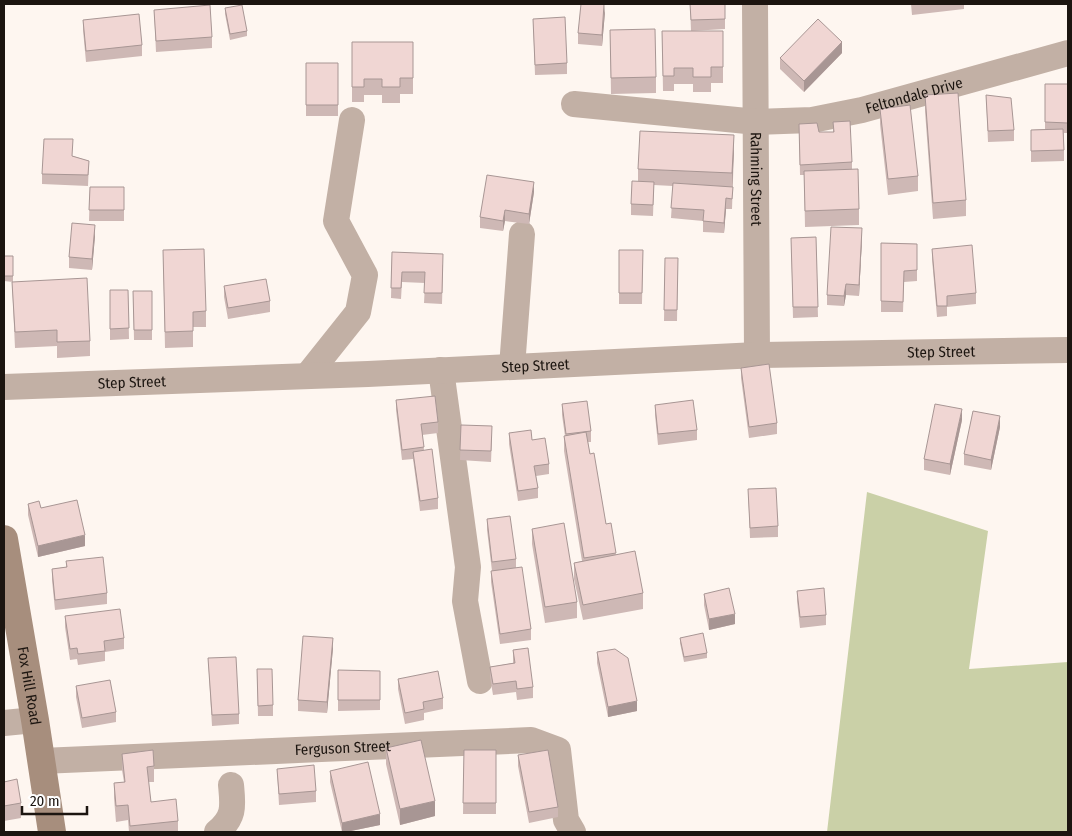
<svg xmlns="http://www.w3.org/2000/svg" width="1072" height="836" font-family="'Fira Sans Condensed',sans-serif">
  <rect width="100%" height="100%" fill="#fef6f0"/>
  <path fill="#cad0a7" d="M867 492 988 531 969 669 1068 662V832H827Z"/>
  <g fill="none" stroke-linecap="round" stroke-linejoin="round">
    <g stroke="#c2b0a5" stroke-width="26">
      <path id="s1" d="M755 4 757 355"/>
      <path id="s2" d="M574 104 757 122 812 120 862 110 1068 53"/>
      <path d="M512 367 522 234"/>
      <path d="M441 370 468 567 465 601 480 681"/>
      <path d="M307 376 358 312 365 275 336 221 352 120"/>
      <path id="s3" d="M4 387 368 374 757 355 1068 350"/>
      <path d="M4 723 35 720"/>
      <path id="s4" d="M41 761 531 740 558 750 566 820 573 832"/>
      <path d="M217 832C235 817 233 806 231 785"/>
    </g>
    <path stroke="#a78e7d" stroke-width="28" id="s5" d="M4 539 35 720 52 832"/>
  </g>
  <path fill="#ceb8b5" d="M690 4H725V29L691 31Z
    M838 4H851L838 5Z
    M911 4H964V9L912 15Z
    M225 8 247 31V36L230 40 225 14Z
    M154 10 212 37V48L156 52Z
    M605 12 602 46 578 44V33Z
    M533 19 567 63V74L535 75Z
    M83 20 142 45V56L86 62 83 30Z
    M610 30 656 77V93L611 94Z
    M662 31H723V83H711V92H693V84H674V91H663Z
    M352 42H413V94H400V103H382V95H364V102H352Z
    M842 53 804 92 780 69V58Z
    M306 63H338V116H306Z
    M1045 84H1068V133H1064V161L1031 162V130L1045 129Z
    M925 95 966 200V216L933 219 925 111Z
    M986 95 1014 130V141L988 142Z
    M880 109 918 176V191L888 195 880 124Z
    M833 122 852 162V169L859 209V225L805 227 804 175H800L799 124 819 132H833Z
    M734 150 732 209H726L724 233 703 232V221L671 218 673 186 654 185 653 216 631 215V204L638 181V169Z
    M73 156 89 161 88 186 42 184V174Z
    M90 187H124V221H89Z
    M534 192 529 224 505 221 503 231 480 228V217Z
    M95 236 92 270 69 268V257Z
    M816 237 818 317 793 318 791 238Z
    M862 239 859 296 846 295 844 306 827 305V295Z
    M881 243 917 244V281L904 282 903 312H881Z
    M932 249 976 293V304L947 307V316L937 317 932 259Z
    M163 250 206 311V327H193V347L165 348Z
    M619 250H643L642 304H619Z
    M392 252 443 265 442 304 424 303 425 283 402 282 401 299 391 298Z
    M4 256H13V282L4 281Z
    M665 258H678L677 321H664Z
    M12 282 90 341V356L57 358V346L15 348Z
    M224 286 270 301V312L228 319 224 297Z
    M110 290H128L129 339 110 340Z
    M133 291H152V340H134Z
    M741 368 777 423V434L749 438 741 378Z
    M396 400 438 422V433L422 435 424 450 438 498V509L420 511 413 459 402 460 396 410Z
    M562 404 591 431V442H588L590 454 606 524 616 555 643 593V609L583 620 574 579V563L582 561 564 451V436H565L562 415Z
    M655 405 697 430V440L658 445 655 415Z
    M962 420 950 475 924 470V459Z
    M461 425 492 437 491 462 460 460Z
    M1000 427 991 470 964 465V454Z
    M509 433 532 440 549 464V474L536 476 538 488V498L518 501 509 444Z
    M748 489 778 526V537L750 538Z
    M28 504 41 508 85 546 38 557 28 515Z
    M487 519 516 559V568L531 629V640L500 644 491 582V571H492L487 530Z
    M532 529 577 602V618L545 623 532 544Z
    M66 561 107 593V604L55 610 52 580V569L66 567Z
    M797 591 826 615V625L800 628 797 601Z
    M704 594 735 624 709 630 704 605Z
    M65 616 124 638V649L105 652V661L78 665 77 659 70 660 65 627Z
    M680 638 707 653V658L684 662 680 643Z
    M333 648 327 713 298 711V700Z
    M513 650 533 687V698L517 700 516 692 493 695 490 677V667L513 663Z
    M597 652 637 711 608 717 597 663Z
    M208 658 239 714V724L212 726Z
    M257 669 273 705V716H258Z
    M338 670 380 671V710L338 711Z
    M398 679 443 698V709L424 713V720L405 724 398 689Z
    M76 686 116 712V722L82 728 76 697Z
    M386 748 435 816 400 825 386 764Z
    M464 750H496V814H463Z
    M122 754 154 766V782H148L151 802 178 821V832H129L128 820 116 822 114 798V783L124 782 122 770Z
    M518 755 558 807V817L529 823 518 766Z
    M277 769 316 791V802L279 805Z
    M330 771 380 825 346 832H342L330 782Z
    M4 782 21 803V818L4 821Z"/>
  <path fill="#a89694" d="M605 4V12L602 46V35Z
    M842 42V53L804 92V81Z
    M734 135V150L732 189V173Z
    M534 182V192L529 224V214Z
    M726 198V209L724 233V223Z
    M505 210V221L503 231V221Z
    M95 225V236L92 270V259Z
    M862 228V239L859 296V285Z
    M846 284V295L844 306V296Z
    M962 409V420L950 475V464Z
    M1000 416V427L991 470V460Z
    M85 535V546L38 557V546Z
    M735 614V624L709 630V619Z
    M333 638V648L327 713V702Z
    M637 701V711L608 717V707Z
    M435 801V816L400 825V809Z
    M380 814V825L346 832H342V823Z"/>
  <path fill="#f0d6d3" stroke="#a89694" d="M581 4H604L602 35 578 33Z
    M690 4H725V19L691 20Z
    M210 5 212 37 156 41 154 10Z
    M242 5 247 31 230 34 225 8Z
    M139 14 142 45 86 51 83 20Z
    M565 17 567 63 535 65 533 19Z
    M818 19 842 42 804 81 780 58Z
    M655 29 656 77 611 78 610 30Z
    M662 31H723V67H711V77H693V68H674V76H663Z
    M352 42H413V78H400V87H382V79H364V87H352Z
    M306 63H338V105H306Z
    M1045 84H1068V123L1045 122Z
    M958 93 966 200 933 203 925 95Z
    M986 95 1011 98 1014 130 988 131Z
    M910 105 918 176 888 179 880 109Z
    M850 121 852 162 800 165 799 124 817 123 819 132H834L833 122Z
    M1063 129 1064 150 1031 151V130Z
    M640 131 734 135 732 173 638 169Z
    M44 139H73L72 156 89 161 88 175 42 174Z
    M858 169 859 209 805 211 804 171Z
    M487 175 534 182 529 214 505 210 503 221 480 217Z
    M632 181 654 182 653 205 631 204Z
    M673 183 733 187 732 199 726 198 724 223 703 221 704 210 671 208Z
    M90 187H124V210H89Z
    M72 223 95 225 92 259 69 257Z
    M831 227 862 228 859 285 846 284 844 296 827 295Z
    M816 237 818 307H793L791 238Z
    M881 243 917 244V270L904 271 903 302 881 301Z
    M972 245 976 293 947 296V306H937L932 249Z
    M204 249 206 311 193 312V331L165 332 163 250Z
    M619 250H643L642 293H619Z
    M392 252 443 254 442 293H424L425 272H402L401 288H391Z
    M4 256H13V276H4Z
    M665 258H678L677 310H664Z
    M87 278 90 341 57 342V330L15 332 12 282Z
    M266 279 270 301 228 308 224 286Z
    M110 290H128L129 328 110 329Z
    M133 291H152V330H134Z
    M769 364 777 423 749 427 741 368Z
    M435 396 438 422 421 424 424 447 402 450 396 400Z
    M693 400 697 430 658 434 655 405Z
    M587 401 591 431 566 434 562 404Z
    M935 404 962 409 950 464 924 459Z
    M973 411 1000 416 991 460 964 454Z
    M461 425 492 426 491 451 460 450Z
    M531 430 532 440 545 438 549 464 534 466 538 488 518 491 509 433Z
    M586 432 590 454 594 453 606 524 611 523 616 553 584 558 564 436Z
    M432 449 438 498 420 501 413 452Z
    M776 488 778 526 750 528 748 489Z
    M77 500 85 535 38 546 28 504 39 501 41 508Z
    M510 516 516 559 492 562 487 519Z
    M564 523 577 602 545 607 532 529Z
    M635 551 643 593 583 605 574 563Z
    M103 557 107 593 55 600 52 569 67 567 66 561Z
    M522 567 531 629 500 634 491 571Z
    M729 588 735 614 709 619 704 594Z
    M824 588 826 615 800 617 797 591Z
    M120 609 124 638 104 641 105 651 78 654 77 648 70 649 65 616Z
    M703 633 707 653 684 657 680 638Z
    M303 636 333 638 327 702 298 700Z
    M528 648 533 687 517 689 516 681 493 684 490 667 515 663 513 650Z
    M615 649 628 658 637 701 608 707 597 652Z
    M236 657 239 714 212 715 208 658Z
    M257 669H272L273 705 258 706Z
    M338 670 380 671V700H338Z
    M438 671 443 698 423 702 424 709 405 713 398 679Z
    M110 680 116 712 82 718 76 686Z
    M421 740 435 801 400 809 386 748Z
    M153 750 154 766 147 767 151 802 176 799 178 821 130 826 128 805 116 806 114 783 125 782 122 754Z
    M464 750H496V803H463Z
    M548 750 558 807 529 812 518 755Z
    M368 762 380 814 342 823 330 771Z
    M314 765 316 791 279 794 277 769Z
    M17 779 21 803 4 806V782Z"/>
  <g text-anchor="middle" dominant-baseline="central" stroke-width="4.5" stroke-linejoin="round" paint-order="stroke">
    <g font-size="15" fill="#1c1510" stroke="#fff">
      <text stroke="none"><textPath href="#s2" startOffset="344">Feltondale Drive</textPath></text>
      <text stroke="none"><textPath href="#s1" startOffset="175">Rahming Street</textPath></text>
      <text stroke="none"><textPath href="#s3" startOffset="938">Step Street</textPath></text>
      <text stroke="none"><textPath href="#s3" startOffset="532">Step Street</textPath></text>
      <text stroke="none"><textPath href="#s3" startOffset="128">Step Street</textPath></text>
      <text stroke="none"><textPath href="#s5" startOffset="149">Fox Hill Road</textPath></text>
      <text stroke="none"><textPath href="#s4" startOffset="302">Ferguson Street</textPath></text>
    </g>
  </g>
  <rect width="1072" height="836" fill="none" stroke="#1c1510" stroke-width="10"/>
  <path d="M22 806v8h65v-8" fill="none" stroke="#1c1510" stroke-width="2.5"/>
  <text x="30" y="806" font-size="15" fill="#1c1510" stroke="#ffffff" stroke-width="4" paint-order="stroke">20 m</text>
</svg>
